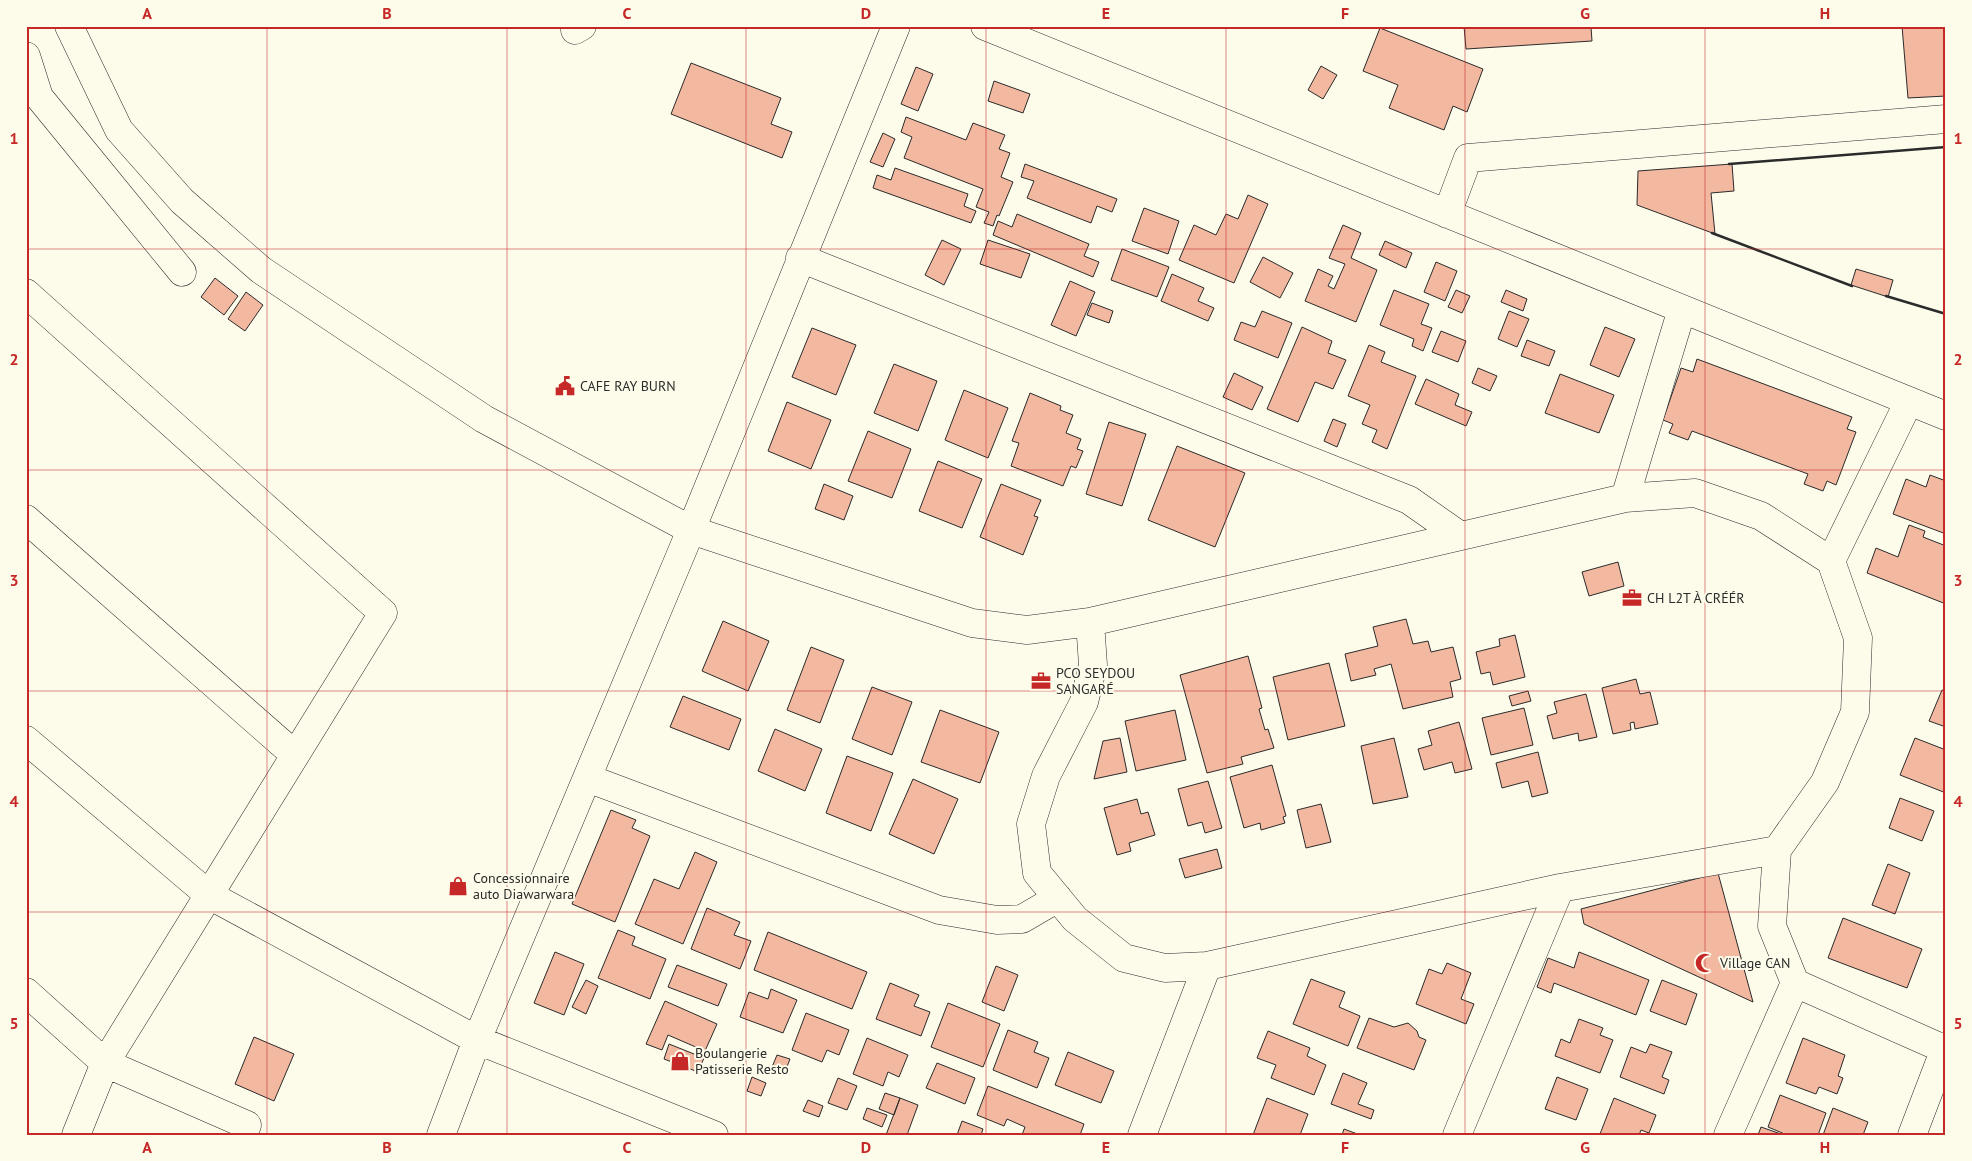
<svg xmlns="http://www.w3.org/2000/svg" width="1972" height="1161" font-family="'PT Sans',sans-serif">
  <rect width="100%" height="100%" fill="#fdfbea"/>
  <path fill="#f2b8a0" stroke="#2b2b2b" d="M1464 26H1602V27H1591L1592 41 1466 49Z
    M1902 26H1946V96L1908 98Z
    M1380 28 1483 69 1467 112 1453 106 1444 130 1389 108 1398 85 1363 71Z
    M691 63 781 98 771 124 792 132 782 158 671 114Z
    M1321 66 1337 75 1323 99 1308 90Z
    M916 67 933 74 918 111 901 104Z
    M994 81 1030 94 1023 113 988 101Z
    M906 117 966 140 973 123 1005 135 999 149 1010 153 1001 177 1013 182 999 216 997 215 993 226 984 223 989 212 976 207 983 189 904 158 912 137 901 132Z
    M883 133 895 139 883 167 870 162Z
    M1025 164 1117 199 1112 212 1097 206 1091 223 1027 198 1034 181 1021 177Z
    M1732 164 1734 191 1711 193 1715 234 1637 205 1638 171Z
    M895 168 968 194 964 206 976 211 971 223 873 188 877 175 891 180Z
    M1248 195 1268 204 1234 283 1179 260 1194 225 1216 235 1226 214 1238 219Z
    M1144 208 1179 221 1168 254 1132 241Z
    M1017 214 1089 244 1084 256 1099 262 1093 277 993 235 998 221 1012 227Z
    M1343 225 1361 233 1351 258 1377 270 1356 322 1305 301 1318 269 1333 276 1328 286 1334 289 1345 264 1329 258Z
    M942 240 961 249 944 285 925 275Z
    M988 240 1030 254 1021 278 980 264Z
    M1385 241 1412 253 1406 268 1379 255Z
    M1122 249 1169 267 1157 297 1111 280Z
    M1263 257 1293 273 1280 298 1250 282Z
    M1436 262 1457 271 1445 301 1424 292Z
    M1856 269 1893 280 1888 297 1851 285Z
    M1172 274 1204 288 1198 301 1214 308 1208 321 1161 301Z
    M215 278 238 296 224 315 201 297Z
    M1070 281 1095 292 1076 336 1051 325Z
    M1394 290 1429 304 1421 324 1432 328 1423 351 1412 346 1414 339 1380 325Z
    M1456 290 1470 296 1462 313 1448 307Z
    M1506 290 1527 299 1523 311 1501 302Z
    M246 292 263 305 245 331 228 319Z
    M1092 303 1113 311 1109 323 1087 315Z
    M1262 311 1292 323 1278 358 1234 340 1241 322 1255 327Z
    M1509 311 1529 319 1517 347 1498 339Z
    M1302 327 1332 341 1328 353 1346 360 1333 389 1315 382 1298 422 1267 409Z
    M1605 327 1635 339 1619 377 1590 365Z
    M812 328 856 345 836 395 792 377Z
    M1441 331 1466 341 1458 362 1432 352Z
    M1527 340 1555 351 1549 366 1521 356Z
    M1369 345 1385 352 1381 362 1416 376 1387 449 1372 442 1377 430 1362 424 1370 405 1348 396Z
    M1697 359 1852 417 1847 429 1856 432 1836 485 1827 481 1823 491 1804 484 1808 474 1692 431 1688 440 1669 433 1673 424 1663 420 1681 368 1693 372Z
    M894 364 937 381 918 431 874 413Z
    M1478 368 1497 376 1490 391 1472 383Z
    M1234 373 1263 387 1252 410 1223 397Z
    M1560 374 1614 395 1599 433 1545 413Z
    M1426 379 1459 394 1455 405 1472 412 1466 426 1415 404Z
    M964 390 1008 408 988 458 945 440Z
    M1030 393 1061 406 1060 410 1073 415 1066 433 1081 439 1077 449 1083 451 1076 468 1071 466 1063 486 1011 466 1019 443 1012 441Z
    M787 402 831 420 811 469 768 451Z
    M1333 419 1346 424 1337 447 1324 441Z
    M1109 422 1146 434 1122 506 1086 494Z
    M868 431 911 449 892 498 848 481Z
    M1177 446 1245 473 1215 547 1148 520Z
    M938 461 982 479 962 528 919 511Z
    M1930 475 1946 481V534L1893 514 1906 479 1926 487Z
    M824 484 853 496 844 520 815 509Z
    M1001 484 1041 500 1034 516 1038 517 1023 555 980 537Z
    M1909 525 1925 531 1923 537 1946 546V604L1867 573 1876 548 1898 557Z
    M1618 562 1624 586 1589 596 1582 572Z
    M1406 619 1413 644 1428 641 1431 652 1453 647 1461 679 1450 682 1453 697 1403 709 1391 664 1374 669 1376 675 1351 681 1345 654 1378 646 1373 627Z
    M723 621 769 641 748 691 702 671Z
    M1515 635 1525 677 1493 685 1490 672 1481 674 1476 652 1500 646 1499 639Z
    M811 647 844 660 820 723 787 710Z
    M1248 656 1262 708 1259 709 1265 730 1268 729 1274 748 1241 757 1243 764 1207 773 1180 675Z
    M1329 663 1345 726 1288 740 1273 677Z
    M1636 679 1640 694 1650 692 1658 724 1635 729 1634 722 1630 723 1631 730 1613 734 1602 688Z
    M872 687 912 702 892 755 852 739Z
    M1942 690 1946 691V727L1929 721Z
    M1528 691 1531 701 1512 706 1509 696Z
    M1586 694 1597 737 1579 741 1578 733 1553 739 1547 716 1557 713 1554 702Z
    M683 696 741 719 729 750 670 727Z
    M1524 708 1533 745 1491 755 1482 718Z
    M940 710 999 732 980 783 921 762Z
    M1175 710 1186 760 1136 771 1125 721Z
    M1459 722 1472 769 1455 773 1452 762 1424 770 1418 749 1432 745 1428 731Z
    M775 729 822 749 805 791 758 771Z
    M1120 738 1127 772 1094 779 1103 741Z
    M1394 738 1408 797 1373 804 1361 746Z
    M1915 738 1946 750V793L1900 775Z
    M1538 752 1548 793 1532 797 1528 781 1502 788 1496 763Z
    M847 756 893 773 871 831 826 813Z
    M1272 765 1286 816 1283 817 1285 823 1261 830 1260 823 1244 828 1230 777Z
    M913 779 958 799 934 854 889 834Z
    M1208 781 1222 828 1205 833 1202 822 1188 826 1178 789Z
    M1900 798 1934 811 1922 841 1889 828Z
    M1137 799 1141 814 1148 812 1155 835 1129 843 1131 851 1117 855 1104 808Z
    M1321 804 1331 842 1306 848 1297 810Z
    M611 810 636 820 632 828 650 836 615 922 572 904Z
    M1217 849 1222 868 1185 878 1179 859Z
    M695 852 717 862 683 944 635 924 654 879 679 889Z
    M1888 864 1910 873 1895 914 1872 905Z
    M1718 873 1753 1002 1584 924 1581 909Z
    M707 908 740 922 734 935 751 941 740 969 691 949Z
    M1843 918 1922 949 1907 988 1828 958Z
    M618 930 635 937 632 945 666 959 650 999 598 978Z
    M768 932 867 972 852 1009 754 970Z
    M555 952 584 964 564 1015 534 1003Z
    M1579 952 1649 980 1636 1015 1554 983 1551 993 1537 987 1548 958 1574 968Z
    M1447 963 1471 973 1461 999 1474 1004 1466 1024 1416 1004 1429 969 1442 974Z
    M677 965 727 984 718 1006 668 987Z
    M996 966 1018 975 1004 1011 982 1002Z
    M1311 979 1345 992 1339 1007 1360 1016 1348 1046 1293 1024Z
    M586 980 598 986 586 1014 572 1007Z
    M1662 980 1697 994 1686 1025 1650 1011Z
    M890 983 919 995 914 1006 930 1012 921 1036 876 1019Z
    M771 989 797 1000 783 1033 740 1017 749 992 768 999Z
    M665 1001 717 1024 705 1051 668 1035 662 1050 646 1044Z
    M948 1003 1000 1024 983 1067 931 1047Z
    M806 1013 849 1030 839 1055 827 1050 822 1062 792 1050Z
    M1369 1018 1394 1027 1408 1023 1417 1031 1419 1037 1426 1040 1414 1070 1357 1048Z
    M1579 1019 1603 1028 1600 1035 1613 1040 1600 1073 1555 1056 1561 1039 1570 1043Z
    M1008 1030 1038 1042 1034 1052 1049 1058 1037 1088 993 1070Z
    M1268 1031 1310 1048 1307 1056 1326 1065 1314 1095 1271 1078 1276 1065 1257 1058Z
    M254 1037 294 1054 274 1101 235 1084Z
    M867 1038 908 1055 899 1077 888 1072 883 1086 853 1074Z
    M1803 1038 1845 1055 1838 1076 1843 1078 1837 1094 1819 1087 1816 1094 1786 1083Z
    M669 1044 704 1058 698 1072 664 1059Z
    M1650 1044 1672 1052 1662 1077 1669 1080 1664 1094 1620 1077 1631 1047 1646 1053Z
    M1068 1052 1114 1071 1101 1103 1055 1085Z
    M777 1055 790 1059 785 1072 772 1067Z
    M937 1063 975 1078 965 1104 926 1088Z
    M1343 1073 1367 1083 1358 1104 1374 1110 1371 1119 1331 1104Z
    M752 1077 766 1083 761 1096 747 1091Z
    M1557 1077 1588 1089 1576 1120 1545 1109Z
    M838 1078 857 1086 847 1110 828 1103Z
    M988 1086 1084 1124 1080 1135H1022L1025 1127 1007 1119 1004 1126 977 1115Z
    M885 1093 900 1098 894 1115 879 1109Z
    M1780 1095 1826 1113 1818 1135H1787L1768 1127Z
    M900 1098 918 1105 907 1135H886Z
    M1267 1098 1308 1114 1300 1135H1253Z
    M1614 1098 1656 1115 1649 1133 1641 1130 1639 1135 1600 1134Z
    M808 1100 823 1106 819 1117 803 1111Z
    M867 1108 887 1115 882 1127 863 1119Z
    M1833 1108 1868 1122 1863 1135H1823Z
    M962 1121 983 1129 981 1135H957Z
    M1761 1127 1781 1134 1780 1135H1758Z
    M1344 1129 1360 1135H1342Z"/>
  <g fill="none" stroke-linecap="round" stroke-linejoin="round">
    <defs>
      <path id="minor" d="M69 26 119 130 182 201 261 270 484 419 691 530 972 623 1027 630 1090 622 1625 498 1695 493 1761 516 1831 561 1858 638 1855 712 1825 782 1777 850 1772 926 1795 983 1944 1049
        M985 26 1946 416
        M575 30 582 26
        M26 56 39 97 182 272
        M1447 214 1468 158 1946 119
        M800 258 1409 500 1459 535
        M26 293 383 613 105 1063 76 1135
        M1625 498 1682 309
        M26 519 295 755
        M1831 561 1909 401
        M1090 622 1093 665 1084 702 1046 776 1031 824 1037 873 1075 919 1124 958 1165 968 1207 966 1142 1135
        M26 740 209 895 477 1040 714 1135
        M587 778 939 910 997 920 1022 919 1058 898
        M1207 966 1560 888 1777 850
        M26 992 105 1063 247 1125 243 1135
        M441 1135 477 1040 691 530 896 26
        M1457 1135 1560 888
        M1728 1135 1795 983
        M1912 1135 1946 1046"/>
    </defs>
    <use href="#minor" stroke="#2b2b2b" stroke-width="29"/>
    <use href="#minor" stroke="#fdfbea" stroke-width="28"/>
    <path stroke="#2b2b2b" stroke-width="2.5" d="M1729 164 1946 147
      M1712 233 1852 286
      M1886 296 1946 314"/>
  </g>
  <path fill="none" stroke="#c62828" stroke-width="1" stroke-opacity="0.55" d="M267 26V1135M507 26V1135M746 26V1135M986 26V1135M1226 26V1135M1465 26V1135M1705 26V1135M26 249H1946M26 470H1946M26 691H1946M26 912H1946"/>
  <defs>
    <symbol id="civic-bare" viewBox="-9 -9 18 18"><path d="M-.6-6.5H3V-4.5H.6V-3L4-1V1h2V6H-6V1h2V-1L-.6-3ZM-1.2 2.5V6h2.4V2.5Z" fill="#c62828" stroke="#fdfbea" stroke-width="2.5" paint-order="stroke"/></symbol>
    <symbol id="office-bare" viewBox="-9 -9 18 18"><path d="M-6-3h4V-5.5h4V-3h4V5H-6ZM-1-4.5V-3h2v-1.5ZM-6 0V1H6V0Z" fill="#c62828" stroke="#fdfbea" stroke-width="2.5" paint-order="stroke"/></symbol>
    <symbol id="shop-bare" viewBox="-9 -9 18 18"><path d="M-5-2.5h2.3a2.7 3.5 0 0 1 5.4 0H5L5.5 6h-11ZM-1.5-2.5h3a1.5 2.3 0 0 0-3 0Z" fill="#c62828" stroke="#fdfbea" stroke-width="2.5" paint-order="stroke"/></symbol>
    <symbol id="mosque-bare" viewBox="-9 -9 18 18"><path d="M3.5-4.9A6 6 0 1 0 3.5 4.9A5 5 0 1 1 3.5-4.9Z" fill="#c62828" stroke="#fdfbea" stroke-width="2.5" paint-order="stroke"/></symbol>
  </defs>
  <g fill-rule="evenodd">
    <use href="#civic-bare" x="551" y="372" width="28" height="28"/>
    <use href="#office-bare" x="1618" y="584" width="28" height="28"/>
    <use href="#office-bare" x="1027" y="667" width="28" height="28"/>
    <use href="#shop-bare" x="444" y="872" width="28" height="28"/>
    <use href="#mosque-bare" x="1691" y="949" width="28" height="28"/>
    <use href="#shop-bare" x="666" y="1047" width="28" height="28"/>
  </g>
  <g text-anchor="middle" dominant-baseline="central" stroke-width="4" stroke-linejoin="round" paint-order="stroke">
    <g font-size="14" fill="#2b2b2b" stroke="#fdfbea" text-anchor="start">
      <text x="580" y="386">CAFE RAY BURN</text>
      <text x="1647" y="598">CH L2T À CRÉÉR</text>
      <text x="1056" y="673">PCO SEYDOU<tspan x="1056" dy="16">SANGARÉ</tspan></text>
      <text x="473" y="878">Concessionnaire<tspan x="473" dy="16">auto Diawarwara</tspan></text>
      <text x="1720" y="963">Village CAN</text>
      <text x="695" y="1053">Boulangerie<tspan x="695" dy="16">Patisserie Resto</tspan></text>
    </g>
  </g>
  <rect width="1972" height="1161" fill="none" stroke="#fdfbea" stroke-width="55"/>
  <rect x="28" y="28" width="1916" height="1106" fill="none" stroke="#c62828" stroke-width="2"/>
  <g font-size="16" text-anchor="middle" font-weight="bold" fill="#c62828">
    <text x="147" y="19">A</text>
    <text x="387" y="19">B</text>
    <text x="627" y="19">C</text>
    <text x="866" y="19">D</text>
    <text x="1106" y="19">E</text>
    <text x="1345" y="19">F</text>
    <text x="1585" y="19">G</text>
    <text x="1825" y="19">H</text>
    <text x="14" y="144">1</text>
    <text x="1958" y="144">1</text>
    <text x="14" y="365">2</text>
    <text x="1958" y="365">2</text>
    <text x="14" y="586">3</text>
    <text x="1958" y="586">3</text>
    <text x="14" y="807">4</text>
    <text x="1958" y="807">4</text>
    <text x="14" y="1029">5</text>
    <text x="1958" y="1029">5</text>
    <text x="147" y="1153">A</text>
    <text x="387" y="1153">B</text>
    <text x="627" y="1153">C</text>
    <text x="866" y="1153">D</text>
    <text x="1106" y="1153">E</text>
    <text x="1345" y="1153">F</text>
    <text x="1585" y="1153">G</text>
    <text x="1825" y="1153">H</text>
  </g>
</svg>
